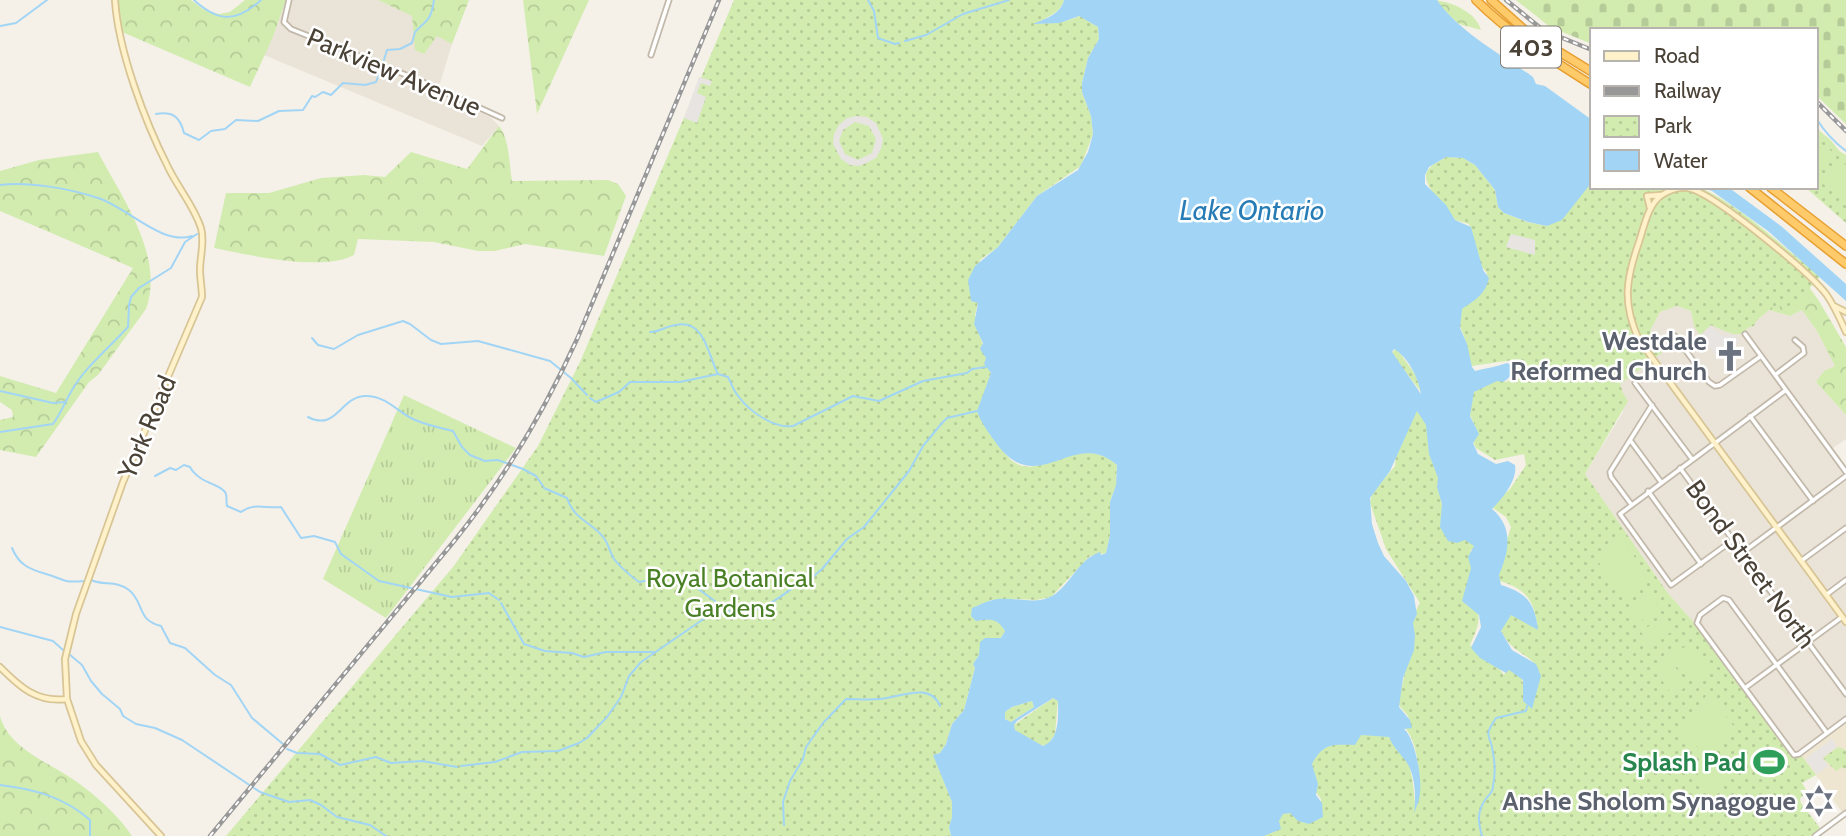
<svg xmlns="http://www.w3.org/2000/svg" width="1846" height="836" font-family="Cabin,sans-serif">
  <defs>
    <pattern id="grass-tufts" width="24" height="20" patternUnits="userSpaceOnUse" patternTransform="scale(1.75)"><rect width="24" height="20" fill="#d2ecb0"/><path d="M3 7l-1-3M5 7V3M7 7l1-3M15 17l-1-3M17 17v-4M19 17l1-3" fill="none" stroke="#b6cc98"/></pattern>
    <pattern id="forest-crowns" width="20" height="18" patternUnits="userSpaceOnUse" patternTransform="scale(1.75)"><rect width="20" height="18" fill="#d2ecb0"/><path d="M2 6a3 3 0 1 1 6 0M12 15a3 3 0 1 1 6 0" fill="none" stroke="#b6cc98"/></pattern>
    <pattern id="cemetery-stones" width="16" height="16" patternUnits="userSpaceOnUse" patternTransform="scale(1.75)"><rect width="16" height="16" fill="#d2ecb0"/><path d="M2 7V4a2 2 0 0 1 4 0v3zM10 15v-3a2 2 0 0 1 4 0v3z" fill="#b6cc98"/></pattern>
    <pattern id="park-dots" width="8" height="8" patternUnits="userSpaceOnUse" patternTransform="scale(1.75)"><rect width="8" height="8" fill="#d2ecb0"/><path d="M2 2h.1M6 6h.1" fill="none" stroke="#b6cc98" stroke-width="1.8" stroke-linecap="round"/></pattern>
  </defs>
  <rect width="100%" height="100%" fill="#f5f1e9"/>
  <path fill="#eae3d7" d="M291 0H378L413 16 452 44 437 93 490 117 499 126 482 146 264 55 281 13Z
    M1677 306 1691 311 1694 326 1711 324 1732 334H1741L1769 310 1790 316 1802 310 1817 331 1835 366 1816 382 1846 415V439L1833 448 1846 466V723L1798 758 1790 755 1696 625 1667 592 1585 474 1623 412 1620 384 1663 351 1650 331 1660 312Z"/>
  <path fill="#efe6d2" d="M1846 723V809L1842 812 1802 756Z"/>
  <path fill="url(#grass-tufts)" d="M404 395 516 448 386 618 323 579Z"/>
  <path fill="url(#forest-crowns)" d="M118 0H191L203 9 219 14 230 12 245 0H286L272 39 250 87 122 32Z
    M378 0H469L452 44 437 36 424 54 415 50 412 16Z
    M523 0H589L537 114Z
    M1431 0C1448 0 1476 11 1481 30L1459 24Z
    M499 126C510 140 509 164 512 181L608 180 618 184 626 196 604 256 525 244 495 251H478L434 242 358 239 354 255C322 272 249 255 214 248L226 193H269L321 178 364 175 385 177 411 152 467 169Z
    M98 152C122 198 165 256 146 309L98 375 89 382 36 457 0 450V420L13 417 12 410 0 402V376L56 393 133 268 0 211V171L39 160Z
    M1804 280 1819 301 1846 347V415L1816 382 1824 371 1835 366 1817 331 1802 310 1790 316 1769 310 1741 334H1732L1711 324Z
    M0 716C8 745 40 759 63 773 87 787 117 813 132 836H0Z"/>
  <path fill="url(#cemetery-stones)" d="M1516 0H1846V124L1816 95V30H1592V44L1550 27Z"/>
  <path fill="url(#park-dots)" d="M734 0H1064C1061 13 1046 17 1036 24L1066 21 1080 16 1098 27 1099 39 1088 58 1082 83V92L1091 116 1093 134 1081 166 1037 196 998 247 980 260 975 301 978 303 975 315 986 358 985 364 991 373 980 407C989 423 997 446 1010 459 1039 486 1078 430 1117 465L1116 485 1110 502V535L1106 553 1090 556 1051 597 1036 600 1015 599 990 600 992 619 999 622 1005 631 1001 638H985L979 655 973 664 975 668 964 710 952 724 946 744 940 753 934 756 952 802V817L949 827 951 836H226L453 567 538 446 580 362Z
    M1816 126C1821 134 1828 136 1833 143 1838 149 1838 151 1846 155V223L1805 187H1816Z
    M1446 157 1463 158 1475 165 1495 190 1498 207 1504 213 1527 222 1547 226 1592 182V187H1699C1745 208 1780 246 1821 276L1794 305C1773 308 1764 303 1754 326L1727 332 1711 325 1700 335 1694 326 1691 311 1677 306 1660 312 1650 331 1664 351 1620 384 1623 393 1628 401 1585 474 1667 592 1696 625 1790 755 1794 758 1802 756 1816 775 1802 783 1808 793 1800 798 1801 803 1820 828 1810 836H1257L1278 817 1281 811 1321 813V799L1315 791 1316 780 1311 760 1317 749 1360 732 1386 733C1391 743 1402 750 1407 760 1413 774 1414 792 1415 804 1421 784 1420 739 1402 725L1410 724 1408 716 1398 704 1414 632 1412 618 1420 603 1386 549 1370 503 1372 493 1395 466 1396 454 1416 408 1421 407 1438 463V484L1443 511 1441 528 1447 537 1465 534 1476 547 1470 551 1474 554 1469 584 1466 589C1481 616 1483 616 1470 645 1482 656 1495 661 1504 675L1508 666 1521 676 1525 691 1537 683C1544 652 1510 659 1500 627L1510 612 1537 625C1534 599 1525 589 1500 581L1497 571 1511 527 1506 517 1490 506 1510 489 1526 465 1524 454 1495 460 1476 448 1472 439 1477 431 1469 412 1471 394 1496 378 1506 382 1513 379 1516 367 1513 360 1472 366 1471 364 1465 339 1459 324 1461 305 1485 286 1487 273 1481 266 1469 224 1455 220C1447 208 1418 182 1428 170 1432 164 1440 161 1446 157Z
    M1397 349 1415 374 1422 393 1395 359 1392 352Z
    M1053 698 1058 700 1055 734 1047 746C1036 745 1024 737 1015 730L1014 725Z
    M1032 701 1034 707 1011 722 1005 719V712L1012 707Z
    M1838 747 1846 750V768L1844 769 1842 767 1836 771 1823 758Z"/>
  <path fill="#d2ecb0" d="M1816 140 1834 153 1816 176Z
    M1839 160 1846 165V201L1823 184Z
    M1621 538 1651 580 1625 599 1595 557Z
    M1648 593 1659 608 1636 625 1625 609Z
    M1664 615 1674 630 1650 646 1641 632Z
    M1689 644 1709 671 1694 682 1674 654Z
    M1669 658 1688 685 1673 696 1654 669Z
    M1706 696H1709L1737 730C1720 752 1696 754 1675 733Z
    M1716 759 1728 764 1735 774 1712 794 1697 773 1704 763Z"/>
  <path fill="#e7e4e1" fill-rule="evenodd" d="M699 77 712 81 710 86 701 83 697 93 706 97 697 123 684 118Z
    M857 116 867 117 876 123 883 139 881 149 876 158 860 166 850 165 841 159 833 144 834 134 839 125 847 118ZM855 122 869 126 876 139 872 153 858 160 845 154 839 141 843 130Z
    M1511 234 1535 240V255L1506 247Z
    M1710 327 1723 336 1734 335 1740 341 1734 346 1731 343 1715 355 1701 335Z
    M1832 739 1837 747 1822 757 1828 766 1817 774 1805 759Z"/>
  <path fill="#a2d5f5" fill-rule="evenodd" d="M1064 0H1437C1457 30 1503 56 1533 77L1536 84 1545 86 1592 120V182L1562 220 1547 226 1528 222 1504 213 1498 207 1495 190 1475 165 1463 158 1446 157 1429 167 1425 175V184L1446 205 1455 220 1471 227 1483 270 1489 278C1485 295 1475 300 1462 309L1460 328 1467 344 1472 367 1475 371C1486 368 1496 367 1507 363L1511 365C1513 374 1510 378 1503 382L1497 381 1474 392 1470 416 1479 434 1473 443 1478 454 1496 464 1508 461 1515 465C1518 480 1501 500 1492 509 1514 527 1509 552 1499 575L1501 585C1527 593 1535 603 1538 630L1511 615 1501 631 1512 650 1536 664 1541 676 1532 709 1523 701V680L1509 670 1506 673 1480 658 1471 648 1481 627 1479 615 1462 601 1471 568 1468 557 1474 546 1465 540 1457 543 1448 541 1440 527 1442 504 1437 487 1438 478 1429 454 1426 425 1417 411 1390 471 1370 498 1372 524 1378 543 1384 556 1406 581 1414 596 1416 609 1417 614 1413 623 1415 635 1414 650 1403 678 1399 707 1410 720 1412 728 1404 729C1415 738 1422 778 1420 792 1420 800 1416 807 1414 814 1416 797 1416 774 1405 760 1399 752 1393 747 1389 737L1361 735 1355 745C1333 745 1324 742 1312 764L1318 784 1316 795 1322 803 1323 817 1309 824 1298 821 1290 813 1283 814 1279 821 1281 829 1264 836H951L949 827 952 817V802L933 755 940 753 946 744 952 724 964 710 975 668 973 664 979 655 980 642 985 638H1001L1005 631C997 618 991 619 976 621L971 616 972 608C980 605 988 600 998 599 1015 597 1037 605 1052 596 1072 584 1076 561 1100 552L1101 555 1106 553 1110 535V502L1116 485 1117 465C1073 426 1038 501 996 443 989 433 981 423 977 411L991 373 984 364 986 358 980 349 983 343 974 324 978 303 971 301 968 280 975 266 998 247 1037 196 1078 170 1088 152 1093 134 1091 116 1082 92V83L1088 58 1099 39 1098 27 1079 16 1060 23 1033 24C1045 19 1061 14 1064 0ZM1394 349C1407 356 1419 378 1421 394L1392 352ZM1053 698 1058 701C1058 716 1060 740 1043 746L1015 730 1014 725 1017 721ZM1032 701 1034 707 1011 722 1005 719V712L1012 707Z
    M1700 187H1728L1781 226 1846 284V301L1768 231 1712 191Z"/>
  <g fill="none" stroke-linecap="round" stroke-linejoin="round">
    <path stroke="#a2d5f5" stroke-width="2" d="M194 0C219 23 237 22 261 0
      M868 0 874 11 878 38 895 44 899 43
      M0 26 16 23 47 0
      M905 41 926 35 963 14 1009 0
      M383 63 387 50 400 49 412 43 415 32C428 19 431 20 434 0
      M156 114C173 111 180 117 184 133L199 140 211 131 225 129 236 120 258 121 279 111 303 110 312 96 315 97 323 92 331 95 343 83 365 85 376 82 381 69
      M1816 118C1824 131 1834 142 1846 151
      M0 185C28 181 71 189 98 198 127 207 162 246 192 236
      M650 332C660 332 666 326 676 325 705 319 708 355 718 374
      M312 338 318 345 334 349 358 335 403 321 410 324 431 340 441 344 478 341 550 361 571 378 587 395
      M0 391 53 403 65 402
      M590 398 596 402 619 392 630 382H680L718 374 728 377C731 383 734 392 739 397 750 412 775 429 793 426L853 396 879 401 923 381 967 373 972 369 986 367
      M308 417C337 432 340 396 366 396 387 396 398 413 415 420 427 425 440 428 453 431L462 447 470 455 485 461 498 460 523 469 536 476 543 486
      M0 432 53 424C61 413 65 402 72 390 86 366 109 348 128 327L129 305 131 297 139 288 171 268 185 242 197 234
      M155 476 170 468 176 470 184 465 190 467C199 484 223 484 226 494 227 498 226 502 227 506L241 512C255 502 266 509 281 507L301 538 314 536 335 542 341 554 379 581 452 597 489 593 499 600
      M544 488 567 498C574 520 592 522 604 538 609 545 610 553 614 559 620 567 631 576 639 582L679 575 730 612
      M12 548C19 565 29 569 46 574 65 579 60 583 84 581
      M91 580C104 586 116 580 129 590 145 603 136 620 161 626L170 643 185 648 215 675 231 685 252 718 283 744
      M501 603 524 644 545 651 572 653 584 657 606 652H654
      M0 627 53 641 63 650
      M69 654 82 665 91 681 102 694 120 709 123 716 136 724 155 728 182 740 260 792 289 802 310 800 321 805 337 817 370 825 386 836
      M287 749 297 753 320 754 340 765 376 757 391 763 422 761 457 767
      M461 766 495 762 522 752 558 751 579 743 587 738 607 717 621 697 629 676 641 662 705 618C719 612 734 614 749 611 771 606 784 594 802 581L807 582 822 569 847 539 864 527 909 471 923 446 942 423 947 418 977 411
      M0 785C34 789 64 797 90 820V836
      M784 825 783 802 790 781 803 759 806 747 823 723 846 699C857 699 869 700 880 699 898 698 930 681 940 706
      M1482 836C1478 822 1477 812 1485 800 1489 794 1493 793 1493 786 1495 776 1495 763 1493 753 1491 733 1482 739 1496 718L1526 711 1527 706"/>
    <defs>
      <path id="street" d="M289 0 284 22 291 29 416 79 502 118
        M651 55 669 0
        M1745 334 1846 472
        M1675 336 1709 382 1715 386 1720 385 1761 356
        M1775 375 1804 353 1803 347 1795 340
        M1635 383 1692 459
        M1750 416 1813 501
        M1630 440 1661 482
        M1680 468 1846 694
        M1648 491 1701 564
        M1631 504 1611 477 1610 472 1652 405
        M1733 540 1671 585 1620 514 1786 390
        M1742 553 1846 476
        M1801 561 1846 528
        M1826 595 1846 580
        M1745 688 1842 617
        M1827 733 1729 600 1723 598 1700 615 1697 623 1794 755 1799 754 1846 719
        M1815 836 1846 813"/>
      <path id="secondary" d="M115 0C118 50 145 122 168 167 178 188 194 206 201 228 205 242 200 256 200 270 200 279 202 288 202 297L123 482 76 614 65 659 67 699 81 741 96 765 161 836
        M1650 208 1647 196 1661 195
        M1834 306 1846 312
        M1846 332C1840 319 1834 305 1826 294 1807 270 1720 199 1692 189 1682 186 1671 189 1662 195 1648 204 1644 227 1639 242 1626 279 1622 303 1639 340L1846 622
        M0 667C20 687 37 703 67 699"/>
      <path id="highway" d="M1476 0C1511 35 1551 59 1592 85
        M1491 0 1527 32 1592 72
        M1749 187 1846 264
        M1770 187 1846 246"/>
    </defs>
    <use href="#street" stroke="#c2b9ab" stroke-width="7"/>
    <use href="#secondary" stroke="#d8c596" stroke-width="8"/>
    <use href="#highway" stroke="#e7a031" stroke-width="10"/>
    <use href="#street" stroke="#fff" stroke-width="3.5"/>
    <use href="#secondary" stroke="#fff1c9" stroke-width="4.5"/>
    <use href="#highway" stroke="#ffca6a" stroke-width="7"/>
    <defs>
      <path id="rail" d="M1506 0 1543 30 1592 50
        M1816 101 1846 131
        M210 836 455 540C505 478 545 410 578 337L719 0"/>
    </defs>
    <use href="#rail" stroke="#989898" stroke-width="4.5"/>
    <use href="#rail" stroke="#fff" stroke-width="2" stroke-dasharray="5" stroke-linecap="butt"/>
  </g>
  <defs>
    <symbol id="church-bare" viewBox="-9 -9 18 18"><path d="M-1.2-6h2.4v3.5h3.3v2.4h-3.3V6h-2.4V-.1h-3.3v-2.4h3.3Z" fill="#6b7280" stroke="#fff" stroke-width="2.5" paint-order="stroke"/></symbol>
    <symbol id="stadium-bare" viewBox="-9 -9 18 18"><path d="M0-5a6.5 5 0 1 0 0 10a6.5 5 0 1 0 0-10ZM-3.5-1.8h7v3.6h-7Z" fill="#2e9e5b" stroke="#fff" stroke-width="2.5" paint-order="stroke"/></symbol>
    <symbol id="synagogue-bare" viewBox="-9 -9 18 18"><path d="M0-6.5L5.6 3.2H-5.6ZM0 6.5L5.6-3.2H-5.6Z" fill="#6b7280" stroke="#fff" stroke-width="2.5" paint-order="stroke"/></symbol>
  </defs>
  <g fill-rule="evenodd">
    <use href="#church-bare" x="1708" y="334" width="44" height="44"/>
    <use href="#stadium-bare" x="1747" y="740" width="44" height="44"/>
    <use href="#synagogue-bare" x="1797" y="779" width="44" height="44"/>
  </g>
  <g text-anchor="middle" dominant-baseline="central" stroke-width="5" stroke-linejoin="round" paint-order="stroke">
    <rect fill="#fff" stroke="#807b73" stroke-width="2" x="1501" y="26.5" width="60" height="41" rx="5"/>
    <g font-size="24" font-weight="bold" fill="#4a4237">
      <text x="1531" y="47">403</text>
    </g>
    <g font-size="26" fill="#4a4237" stroke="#fff">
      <text transform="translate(394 72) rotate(23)">Parkview Avenue</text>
      <text transform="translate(147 427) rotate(-67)">York Road</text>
      <text transform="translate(1751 564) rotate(54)">Bond Street North</text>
    </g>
    <g font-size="26" font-weight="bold" fill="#5b616d" stroke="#fff" text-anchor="end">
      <text x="1707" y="341">Westdale<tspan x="1707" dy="30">Reformed Church</tspan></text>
      <text x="1796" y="801">Anshe Sholom Synagogue</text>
    </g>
    <g font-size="26" fill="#4a8025" stroke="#fff">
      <text x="730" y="578">Royal Botanical<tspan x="730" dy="30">Gardens</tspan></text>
    </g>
    <g font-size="26" font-weight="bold" fill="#27864d" stroke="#fff" text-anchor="end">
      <text x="1746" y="762">Splash Pad</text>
    </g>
    <g font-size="28" font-style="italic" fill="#277cb5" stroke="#fff">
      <text x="1252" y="210">Lake Ontario</text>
    </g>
  </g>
  <rect x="1590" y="28" width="228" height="161" fill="#ffffff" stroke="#b7b3af" stroke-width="2"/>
  <rect x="1604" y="51" width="35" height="10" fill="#fff1c9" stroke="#b7b3af" stroke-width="2"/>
  <text x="1654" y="63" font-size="21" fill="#4a4237">Road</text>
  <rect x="1604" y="86" width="35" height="10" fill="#989898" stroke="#b7b3af" stroke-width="2"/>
  <text x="1654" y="98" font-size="21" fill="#4a4237">Railway</text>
  <rect x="1604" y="116" width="35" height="21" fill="url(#park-dots)" stroke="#b7b3af" stroke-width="2"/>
  <text x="1654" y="133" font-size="21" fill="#4a4237">Park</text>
  <rect x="1604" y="150" width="35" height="21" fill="#a2d5f5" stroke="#b7b3af" stroke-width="2"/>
  <text x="1654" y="168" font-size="21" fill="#4a4237">Water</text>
</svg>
